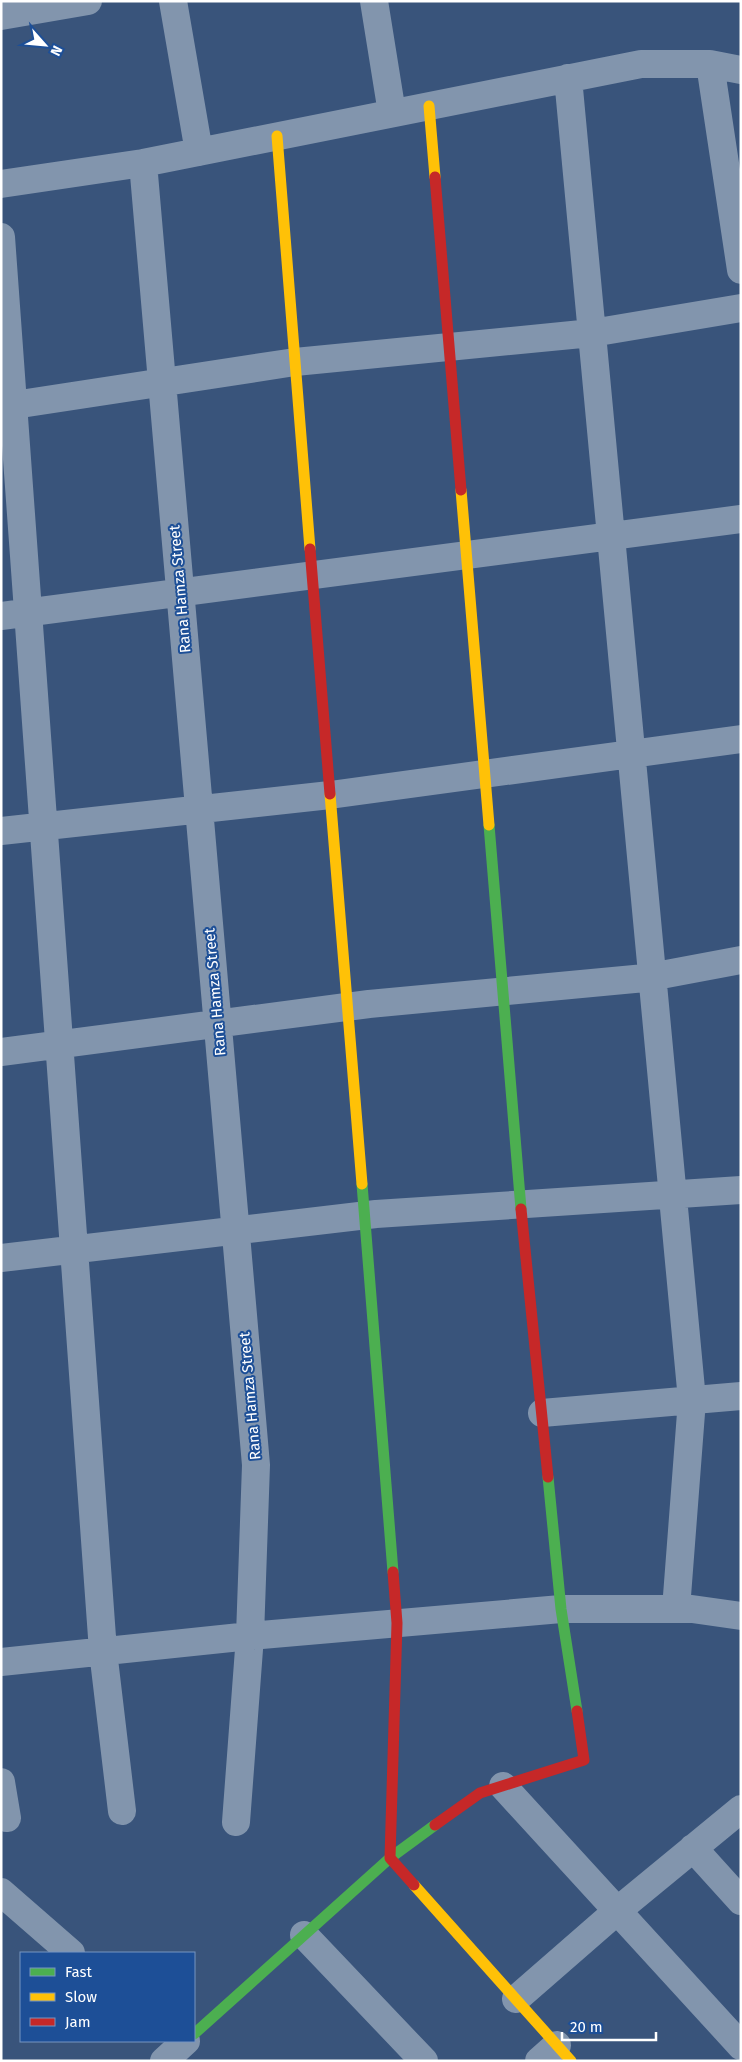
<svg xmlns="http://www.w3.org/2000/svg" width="742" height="2062" font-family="'Fira Sans',sans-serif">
  <rect width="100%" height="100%" fill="#39547b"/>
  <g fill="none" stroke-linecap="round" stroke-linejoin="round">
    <path stroke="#8295ad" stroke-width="28" d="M173 1 199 152
      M374 1 392 113
      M1 16 88 1
      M710 64 741 70
      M568 78 692 1400 676 1609
      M143 163 256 1465 250 1636 236 1822
      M1 184 143 163 641 64H710L741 270
      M1 237 103 1651 122 1811
      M1 407 295 362 592 333 741 308
      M1 616 741 519
      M1 831 330 795 741 739
      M1 1052 369 1004 645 978 741 960
      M1 1258 376 1214 741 1190
      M542 1413 741 1396
      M1 1662 250 1636 561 1609H692L741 1616
      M1 1782 7 1818
      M503 1786 741 2046
      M693 1848 741 1901
      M1 1892 71 1953
      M304 1935 424 2061
      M516 1999 617 1911 741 1809
      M164 2061 186 2041
      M539 2061 557 2045"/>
    <path stroke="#4caf50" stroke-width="11" d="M489 825 521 1209
      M362 1184 393 1572
      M548 1477 561 1609 577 1711
      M194 2034 390 1858 435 1825"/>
    <path stroke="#ffc107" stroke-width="11" d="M429 106 435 177
      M277 136 310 549
      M461 490 489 825
      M330 794 362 1184
      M414 1885 571 2061"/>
    <path stroke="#c62828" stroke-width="11" d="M435 177 461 490
      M310 549 330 794
      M521 1209 548 1477
      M393 1572 397 1623 390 1858 414 1885
      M435 1825 480 1793 584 1760 577 1711"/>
  </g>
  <g text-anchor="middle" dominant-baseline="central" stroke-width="4" stroke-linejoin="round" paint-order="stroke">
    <g font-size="15" fill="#fff" stroke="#1d4f97">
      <text transform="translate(180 589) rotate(-95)">Rana Hamza Street</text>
      <text transform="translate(215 992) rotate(-95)">Rana Hamza Street</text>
      <text transform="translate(250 1396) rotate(-95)">Rana Hamza Street</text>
    </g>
  </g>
  <rect width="742" height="2062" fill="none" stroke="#ffffff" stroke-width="5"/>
  <rect x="20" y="1952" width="175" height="90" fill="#1d4f97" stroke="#7795c1"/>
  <rect x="30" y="1968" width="25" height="8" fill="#4caf50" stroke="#7795c1"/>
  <text x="65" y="1977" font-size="15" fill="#ffffff">Fast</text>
  <rect x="30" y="1993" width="25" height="8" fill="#ffc107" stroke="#7795c1"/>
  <text x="65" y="2002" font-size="15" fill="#ffffff">Slow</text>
  <rect x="30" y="2018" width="25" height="8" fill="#c62828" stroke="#7795c1"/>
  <text x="65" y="2027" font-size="15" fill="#ffffff">Jam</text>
  <g transform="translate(45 45) rotate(117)" stroke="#1d4f97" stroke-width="4" paint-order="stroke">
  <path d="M0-4L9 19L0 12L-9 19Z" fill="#ffffff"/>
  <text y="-8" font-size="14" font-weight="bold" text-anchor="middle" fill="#ffffff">N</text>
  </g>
  <path d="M562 2032v8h94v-8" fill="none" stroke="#ffffff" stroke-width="2.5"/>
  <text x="570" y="2032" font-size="15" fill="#ffffff" stroke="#1d4f97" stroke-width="4" paint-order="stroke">20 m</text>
</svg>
